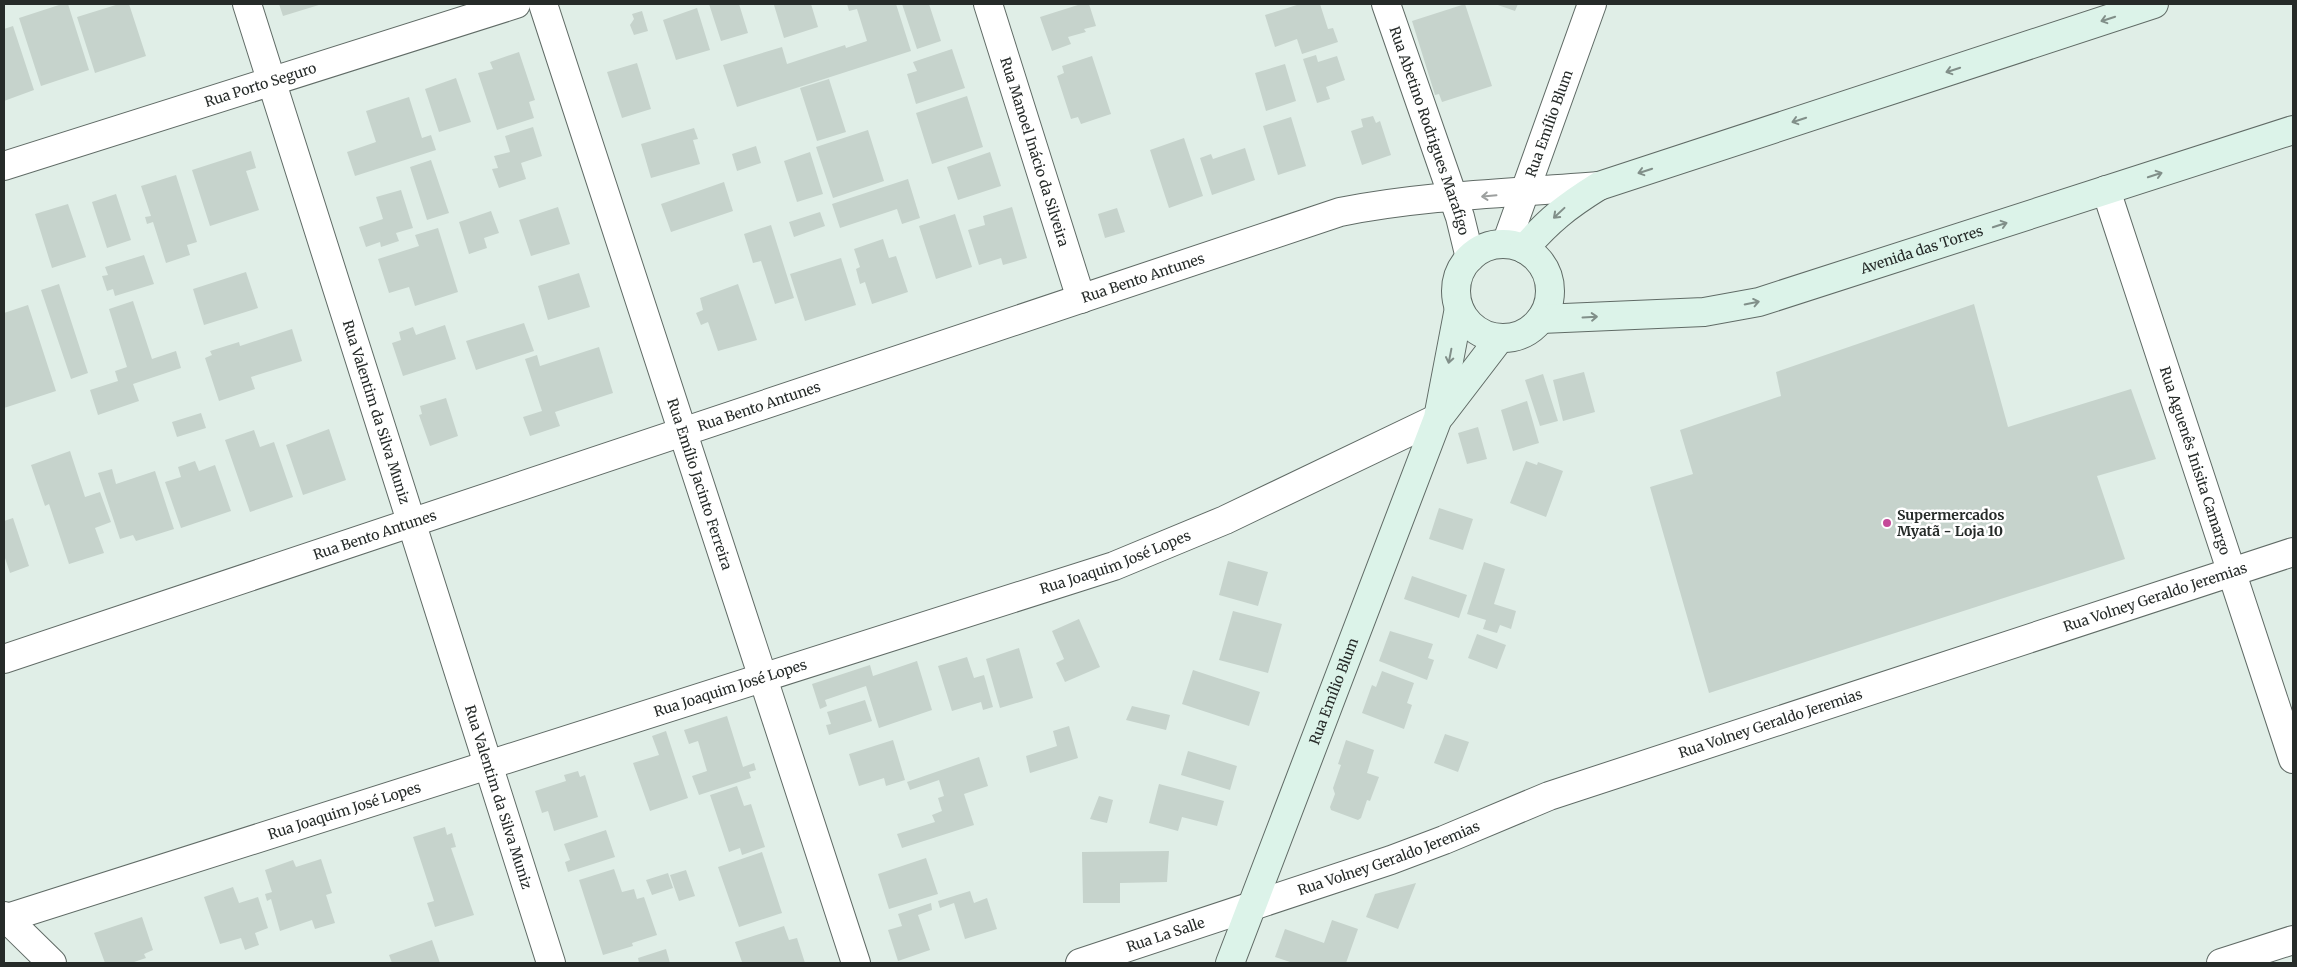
<svg xmlns="http://www.w3.org/2000/svg" width="2297" height="967" font-family="Merriweather,serif">
  <rect width="100%" height="100%" fill="#e0eee7"/>
  <path fill="#c6d3cc" d="M62 4H68L89 70 41 86 19 18Z
    M119 4H129L146 56 95 73 77 17Z
    M279 4H322L283 16Z
    M709 4H739L748 33 721 41Z
    M811 4 818 27 784 38 774 5Z
    M847 4H896L911 51 737 107 723 65 782 47 787 64 845 45 846 48 867 41 857 9 849 11Z
    M902 4H929L941 41 917 49Z
    M1081 4H1089L1096 26 1084 29 1086 32 1068 37 1071 44 1052 51 1040 17Z
    M1300 4H1320L1328 29 1333 28 1338 42 1302 54 1297 39 1275 47 1265 15Z
    M1465 4 1492 86 1442 102 1439 94 1435 95 1412 21Z
    M1495 4H1518L1515 11Z
    M697 8 710 50 676 60 663 20Z
    M642 11 648 31 634 35 630 25 634 19 632 14Z
    M13 26 34 90 4 101V29Z
    M952 49 965 88 916 104 907 74 917 71 913 62Z
    M519 52 535 100 529 102 534 118 497 130 478 73 493 69 490 62Z
    M1316 55 1318 62 1337 56 1345 80 1326 87 1330 99 1317 103 1303 59Z
    M1092 56 1111 114 1081 124 1078 117 1071 119 1057 76 1064 73 1062 66Z
    M637 63 651 109 622 118 607 72Z
    M1285 64 1296 101 1266 111 1255 73Z
    M456 78 471 122 439 132 425 89Z
    M829 79 846 132 817 141 800 88Z
    M967 96 983 147 932 164 916 113Z
    M409 97 422 138 431 135 436 150 355 176 347 152 376 142 366 111Z
    M1373 116 1376 123 1380 121 1391 155 1362 165 1351 131 1363 127 1361 119Z
    M1291 117 1306 166 1278 175 1263 126Z
    M533 127 542 156 521 163 526 179 499 188 492 169 498 168 494 156 510 152 505 136Z
    M694 128 698 139 693 140 700 164 651 178 641 144Z
    M868 130 884 181 833 198 816 147Z
    M1184 138 1203 196 1169 208 1150 150Z
    M756 146 761 163 737 171 732 154Z
    M1245 148 1255 180 1212 195 1200 158 1211 154 1213 159Z
    M251 151 256 168 246 171 259 210 210 226 192 170Z
    M810 152 823 194 797 202 784 161Z
    M990 152 1001 186 958 200 947 167Z
    M431 160 449 213 427 220 410 167Z
    M176 175 197 242 187 245 190 255 166 263 153 222 147 224 145 217 151 216 141 186Z
    M908 179 920 218 902 224 897 209 840 228 832 204Z
    M724 182 733 211 671 232 661 204Z
    M401 190 413 228 396 233 399 241 381 247 380 242 366 247 359 227 383 219 376 197Z
    M116 194 131 240 107 248 92 202Z
    M68 204 86 257 52 268 35 214Z
    M558 207 570 244 531 256 519 220Z
    M1012 207 1027 258 1003 265 1001 258 979 265 968 230 985 225 983 216Z
    M1117 208 1125 232 1105 238 1098 214Z
    M491 211 499 233 484 238 487 248 469 254 459 222Z
    M820 212 825 226 794 237 789 222Z
    M955 214 972 267 936 279 919 226Z
    M771 225 794 298 775 304 761 261 753 263 744 234Z
    M438 228 458 292 415 306 409 287 389 293 378 259 419 246 415 235Z
    M883 239 889 258 896 256 908 292 872 304 865 282 860 284 856 269 860 267 854 249Z
    M144 255 154 284 115 296 113 289 107 291 102 276 108 275 105 267Z
    M841 258 856 305 805 321 790 274Z
    M246 272 258 308 204 325 193 289Z
    M579 273 590 307 548 320 538 286Z
    M59 284 88 373 71 379 41 290Z
    M738 284 757 340 718 351 708 322 701 325 696 313 703 310 700 298Z
    M133 301 152 359 176 351 181 368 133 384 139 401 98 415 90 390 118 381 115 371 127 367 109 309Z
    M1974 304 2008 427 2131 389 2156 459 2097 476 2125 559 1709 693 1650 487 1693 474 1680 430 1781 396 1776 372Z
    M28 305 56 391 4 408V313Z
    M524 323 534 351 476 370 466 341Z
    M445 325 456 359 403 376 392 343 401 340 399 332 413 327 416 335Z
    M292 329 302 361 251 377 255 389 219 401 205 358 212 355 210 351 239 342 240 346Z
    M599 347 613 393 555 412 560 426 530 436 523 417 542 411 525 359 537 355 540 366Z
    M1584 372 1595 412 1563 421 1553 380Z
    M1543 374 1558 421 1540 426 1525 380Z
    M446 398 458 436 430 446 419 415 422 414 420 406Z
    M1527 401 1539 443 1513 451 1501 410Z
    M201 413 206 428 177 437 172 422Z
    M1478 427 1487 459 1467 464 1458 433Z
    M329 429 346 480 303 495 286 445Z
    M254 430 260 447 274 442 293 497 250 512 225 440Z
    M70 451 85 497 100 492 111 522 95 528 104 553 69 564 49 504 45 506 31 465Z
    M195 461 199 471 215 465 231 511 181 528 165 482 181 477 178 467Z
    M1526 461 1537 465 1538 462 1563 471 1546 517 1510 503Z
    M112 469 116 484 155 471 174 529 136 541 133 535 120 539 98 473Z
    M1439 508 1473 519 1463 550 1429 539Z
    M13 518 29 566 10 573 4 555V521Z
    M1228 561 1268 572 1258 606 1219 595Z
    M1484 562 1505 569 1494 604 1516 611 1511 629 1500 625 1497 633 1483 629 1486 620 1467 614Z
    M1412 576 1467 595 1459 618 1404 599Z
    M1233 611 1282 624 1268 673 1219 660Z
    M1079 619 1100 667 1065 682 1056 663 1064 659 1052 631Z
    M1390 631 1433 644 1428 658 1434 660 1427 680 1379 661Z
    M1477 634 1506 645 1497 669 1468 658Z
    M1019 648 1033 698 1000 708 986 659Z
    M967 657 974 678 984 675 993 707 983 710 981 702 952 711 938 666Z
    M917 661 932 710 879 728 866 686 825 700 827 706 820 709 812 684 870 665 873 676Z
    M1193 670 1260 692 1249 726 1182 704Z
    M1382 671 1414 683 1407 703 1412 705 1404 729 1362 713 1372 685 1376 687Z
    M865 700 872 721 829 735 826 725 831 724 827 712Z
    M1132 706 1170 715 1166 730 1126 720Z
    M727 716 743 767 754 763 756 770 749 772 751 778 699 795 692 776 707 771 698 741 689 744 684 730Z
    M1069 726 1078 758 1030 773 1026 756 1057 746 1053 731Z
    M666 731 688 798 650 811 633 763 659 755 652 736Z
    M1445 734 1469 742 1458 772 1434 763Z
    M893 740 905 780 886 786 884 778 859 786 849 754Z
    M1346 740 1374 750 1367 773 1379 777 1370 801 1367 800 1361 818 1358 820 1331 810 1330 807 1335 794 1333 788 1341 765 1338 764Z
    M1188 751 1237 766 1230 790 1181 775Z
    M979 757 988 786 964 794 974 825 902 848 897 834 935 822 932 815 942 811 938 798 944 796 939 780 910 790 907 782Z
    M578 771 580 777 585 775 598 817 554 831 548 811 542 813 535 791 566 781 564 775Z
    M1159 784 1224 801 1217 826 1182 817 1178 831 1149 823Z
    M737 786 744 806 751 804 765 847 742 855 740 848 729 852 710 795Z
    M1099 796 1113 800 1107 823 1090 819Z
    M445 827 447 835 452 833 456 847 451 848 474 915 435 927 427 903 434 901 413 837Z
    M606 830 615 857 568 872 565 862 570 860 564 844Z
    M1169 851 1167 882 1120 883V903H1083L1082 852Z
    M762 852 782 913 739 927 718 867Z
    M926 858 938 894 889 909 878 874Z
    M321 859 332 893 326 895 335 923 315 929 312 920 280 931 271 899 267 901 265 894 272 892 265 870 293 860 296 867Z
    M614 869 622 892 634 889 637 899 644 897 657 935 632 943 633 946 603 955 579 880Z
    M686 870 695 896 679 901 670 875Z
    M668 873 673 888 652 895 646 880Z
    M1416 883 1398 929 1366 917 1375 894Z
    M233 887 239 903 258 897 268 928 255 933 259 945 245 950 241 938 220 944 204 897Z
    M970 891 974 903 987 898 997 929 965 939 954 903 940 908 938 901Z
    M931 903 932 910 918 915 930 950 898 961 888 930 902 926 898 914Z
    M142 917 153 950 144 954 146 958 131 963H105L94 933Z
    M1332 920 1358 929 1346 963H1293L1275 957 1285 929 1324 943Z
    M784 926 789 940 797 938 805 963H738L742 962 735 942Z
    M432 940 440 963H392L389 955Z
    M666 949 670 963H639L638 958Z"/>
  <g fill="none" stroke-linecap="round" stroke-linejoin="round">
    <defs>
      <g id="minor">
        <path id="s1" d="M247 4 551 963"/>
        <path id="s2" d="M543 4 856 963"/>
        <path id="s3" d="M988 4 1081 299"/>
        <path id="s4" d="M1386 4 1460 217 1470 258"/>
        <path id="s5" d="M4 166 516 4"/>
        <path id="s6" d="M2106 190 2293 759"/>
        <path id="s7" d="M1506 244 1592 4"/>
        <path d="M4 916 52 963"/>
        <path id="s8" d="M7 918 1114 566 1225 520 1438 418"/>
        <path id="s9" d="M1080 963 1391 860 1444 840 1549 796 2293 552"/>
        <path d="M2221 963 2293 940"/>
      </g>
      <g id="tertiary">
        <path id="s10" d="M4 659 1340 212C1425 195 1513 193 1599 186"/>
      </g>
      <g id="secondary">
        <circle cx="1503" cy="291" r="47"/>
        <path d="M1524 249C1549 220 1567 206 1599 186L2154 4"/>
        <path id="s11" d="M1541 319 1704 312 1759 302 2293 130"/>
        <path d="M1441 415 1500 338"/>
        <path id="s12" d="M1230 963 1438 418 1459 308"/>
      </g>
    </defs>
    <use href="#minor" stroke="#606b66" stroke-width="30"/>
    <use href="#tertiary" stroke="#606b66" stroke-width="30"/>
    <use href="#secondary" stroke="#606b66" stroke-width="30"/>
    <use href="#minor" stroke="#fff" stroke-width="28"/>
    <use href="#tertiary" stroke="#fff" stroke-width="28"/>
    <use href="#secondary" stroke="#dcf3e9" stroke-width="28"/>
  </g>
  <defs><path id="oneway-shaft" d="M-6 0H5M1.5-3L5.5 0L1.5 3" fill="none" stroke-width="1.6" stroke-linecap="round" stroke-linejoin="round" transform="scale(1.25)"/></defs>
  <g stroke="#818f89">
    <use href="#oneway-shaft" transform="translate(2108 19) rotate(162)"/>
    <use href="#oneway-shaft" transform="translate(1953 70) rotate(162)"/>
    <use href="#oneway-shaft" transform="translate(1799 120) rotate(162)"/>
    <use href="#oneway-shaft" transform="translate(1645 171) rotate(162)"/>
    <use href="#oneway-shaft" transform="translate(2155 175) rotate(-18)"/>
    <use href="#oneway-shaft" transform="translate(1559 213) rotate(137)"/>
    <use href="#oneway-shaft" transform="translate(2000 225) rotate(-18)"/>
    <use href="#oneway-shaft" transform="translate(1752 303) rotate(-11)"/>
    <use href="#oneway-shaft" transform="translate(1590 317) rotate(-3)"/>
    <use href="#oneway-shaft" transform="translate(1450 356) rotate(101)"/>
  </g>
  <use stroke="#9da09f" href="#oneway-shaft" transform="translate(1489 196) rotate(175)"/>
  <circle fill="#c54999" stroke="#fff" stroke-width="2" cx="1887" cy="523" r="5"/>
  <g text-anchor="middle" dominant-baseline="central" stroke-width="5" stroke-linejoin="round" paint-order="stroke">
    <g font-size="14" fill="#262b29" stroke="#fff">
      <text stroke="none"><textPath href="#s5" startOffset="269">Rua Porto Seguro</textPath></text>
      <text stroke="none"><textPath href="#s7" startOffset="128">Rua Emílio Blum</textPath></text>
      <text stroke="none"><textPath href="#s4" startOffset="134">Rua Abetino Rodrigues Marafigo</textPath></text>
      <text stroke="none"><textPath href="#s3" startOffset="155">Rua Manoel Inácio da Silveira</textPath></text>
      <text stroke="none"><textPath href="#s11" startOffset="390">Avenida das Torres</textPath></text>
      <text stroke="none"><textPath href="#s10" startOffset="1201">Rua Bento Antunes</textPath></text>
      <text stroke="none"><textPath href="#s10" startOffset="796">Rua Bento Antunes</textPath></text>
      <text stroke="none"><textPath href="#s1" startOffset="428">Rua Valentim da Silva Muniz</textPath></text>
      <text stroke="none"><textPath href="#s6" startOffset="285">Rua Aguenês Inisita Camargo</textPath></text>
      <text stroke="none"><textPath href="#s2" startOffset="505">Rua Emílio Jacinto Ferreira</textPath></text>
      <text stroke="none"><textPath href="#s10" startOffset="391">Rua Bento Antunes</textPath></text>
      <text stroke="none"><textPath href="#s8" startOffset="1164">Rua Joaquim José Lopes</textPath></text>
      <text stroke="none"><textPath href="#s9" startOffset="1136">Rua Volney Geraldo Jeremias</textPath></text>
      <text stroke="none"><textPath href="#s8" startOffset="759">Rua Joaquim José Lopes</textPath></text>
      <text stroke="none"><textPath href="#s12" startOffset="291">Rua Emílio Blum</textPath></text>
      <text stroke="none"><textPath href="#s9" startOffset="731">Rua Volney Geraldo Jeremias</textPath></text>
      <text stroke="none"><textPath href="#s1" startOffset="832">Rua Valentim da Silva Muniz</textPath></text>
      <text stroke="none"><textPath href="#s8" startOffset="354">Rua Joaquim José Lopes</textPath></text>
      <text stroke="none"><textPath href="#s9" startOffset="326">Rua Volney Geraldo Jeremias</textPath></text>
      <text stroke="none"><textPath href="#s9" startOffset="90">Rua La Salle</textPath></text>
    </g>
    <g font-size="14" font-weight="bold" fill="#262b29" stroke="#fff" text-anchor="start">
      <text x="1897" y="515">Supermercados<tspan x="1897" dy="16">Myatã - Loja 10</tspan></text>
    </g>
  </g>
  <rect width="2297" height="967" fill="none" stroke="#262b29" stroke-width="10"/>
</svg>
